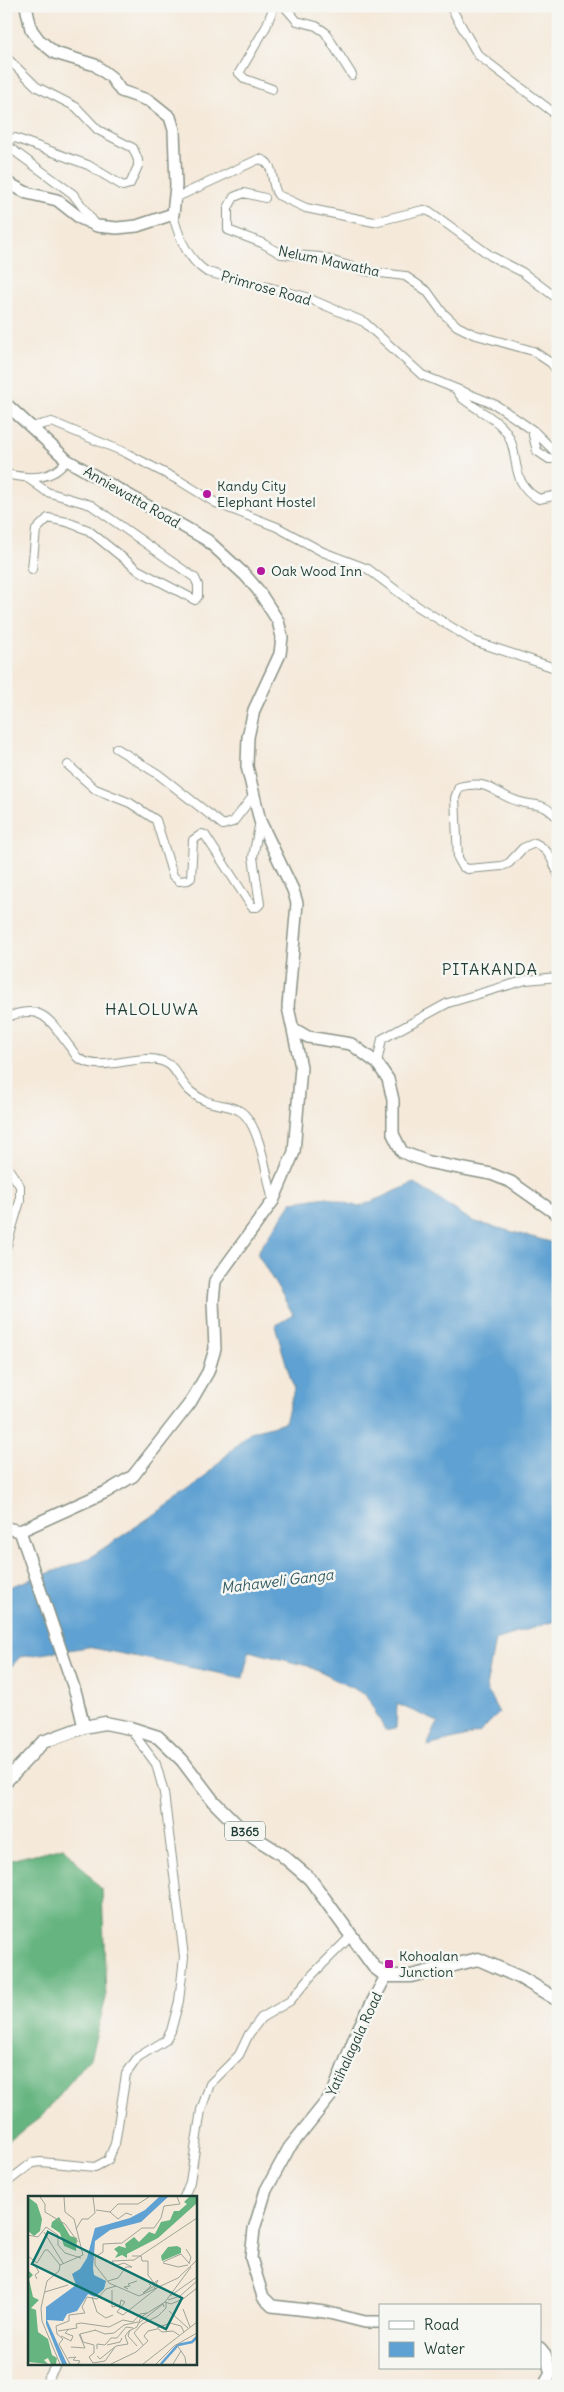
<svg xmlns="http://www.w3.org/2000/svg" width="564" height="2392" font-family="Delius,sans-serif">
  <rect width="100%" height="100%" fill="#f6f6f2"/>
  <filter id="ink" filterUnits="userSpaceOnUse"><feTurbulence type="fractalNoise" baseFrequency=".02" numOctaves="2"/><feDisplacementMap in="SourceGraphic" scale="10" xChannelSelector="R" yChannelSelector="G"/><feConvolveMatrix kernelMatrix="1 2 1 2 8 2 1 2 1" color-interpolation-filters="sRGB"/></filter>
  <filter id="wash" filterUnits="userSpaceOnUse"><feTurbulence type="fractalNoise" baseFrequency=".0096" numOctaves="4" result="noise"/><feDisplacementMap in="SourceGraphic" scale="20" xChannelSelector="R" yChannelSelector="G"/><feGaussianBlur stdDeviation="1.12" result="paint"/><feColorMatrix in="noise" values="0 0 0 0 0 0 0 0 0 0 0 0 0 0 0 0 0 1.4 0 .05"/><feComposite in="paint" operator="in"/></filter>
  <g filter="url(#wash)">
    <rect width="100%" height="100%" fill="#f5e9da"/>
    <path fill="#66b580" stroke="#42795a" d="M64 1847 102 1890 106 1998 90 2058 41 2117 6 2143V1861Z"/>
    <path fill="#5ea1d2" stroke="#3e6f83" d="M414 1183 472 1221 558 1244V1620L495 1640 486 1688 499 1713 479 1733 427 1746 438 1722 397 1704 396 1728 385 1730 366 1695 308 1666 249 1651 243 1678 88 1647 20 1657 6 1672V1588L86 1560 192 1489 250 1432 285 1422 294 1390 275 1326 293 1314 257 1253 292 1202 327 1197 359 1207Z"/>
  </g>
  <g filter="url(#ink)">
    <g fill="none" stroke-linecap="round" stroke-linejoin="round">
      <defs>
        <path id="street" d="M284 6 297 21 316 26 325 32 352 75
          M450 6 478 55 558 116
          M6 57 37 87 76 107 98 130 133 148 138 160V166L130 184 123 186 88 165 15 138 6 140
          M272 89 245 79 239 73 266 27 274 6
          M6 145 73 194 96 225
          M175 198 259 159C277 163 269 182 278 195L306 208 374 222 423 210 429 211 491 256 522 272 558 299
          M265 198 244 193 234 197 228 208V230L262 243 281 254 320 257 365 271 405 276 427 291 443 313 457 326 473 334 533 351 551 363 558 372
          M173 214C178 236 187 259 207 272L303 296 364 322 422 375 496 405 534 431 554 451H558
          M457 391 462 398C474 408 492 416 503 428 523 451 506 481 539 499L558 495
          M31 427 52 422 124 452 180 481 216 503 277 527 323 552 368 569 417 606 474 641 558 669
          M534 431 533 435 537 451 549 459H558
          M6 474C29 479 52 481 67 460
          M29 479 47 492 91 505 195 578 198 585V596L195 600 138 570 88 530 67 522 48 518 36 530 32 569
          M116 748 158 774 223 825 233 822 254 795
          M68 765 95 789 130 803 156 820 173 876 179 881 188 880 191 878 193 840 202 834 205 835 252 907H257L260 904 253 857 260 821
          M558 818C540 800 538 808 517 801 490 792 491 779 459 787L455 798 458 858 463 867 468 869 502 866 509 863 523 848 535 843C549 850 552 859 558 874
          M6 1018C41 1002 50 1020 69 1046 72 1049 75 1055 78 1058 99 1072 127 1058 149 1059 179 1060 175 1079 191 1092 210 1108 225 1102 240 1111 260 1123 267 1178 273 1201
          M377 1063 382 1039 448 1003 526 980 558 977
          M6 1165 20 1186V1201L6 1248
          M6 2183 32 2163 41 2162 95 2167 108 2160 115 2144 126 2074 138 2057 166 2040 171 2031 179 2001 184 1957 164 1793 156 1764 131 1730
          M184 2197 190 2182 201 2110 210 2084 239 2055 249 2034 261 2018 290 2001 312 1975 350 1937
          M551 2373 558 2365
          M44 2386 57 2363"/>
        <path id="secondary" d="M6 182 27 193 57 200 80 218 97 226 117 228 137 226 173 214 176 186 174 130 170 117 150 101 121 91 111 77 95 65 55 53 39 40 31 29 26 6
          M6 404 67 460 207 540 245 575 258 590 278 621 282 637 280 654 254 710 248 737 247 766 260 821 293 890 297 903 288 1007 301 1067 294 1152 273 1201 215 1281 213 1301 215 1349 208 1372 190 1403 133 1476 106 1492 20 1531 6 1528
          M294 1029 308 1037 351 1044 377 1063 388 1079 393 1100V1134L402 1152 428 1162 491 1174 511 1182 558 1215
          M20 1531 76 1694 84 1727
          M380 2322H365L325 2312 272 2306 263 2297 251 2258 254 2229 266 2190 289 2148 333 2093 357 2031 386 1976
          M540 2348 545 2354 551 2373 544 2386"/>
        <path id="primary" d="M6 1781 43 1742 84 1727 105 1723 130 1728 158 1737 182 1760 213 1801 240 1828 281 1854 310 1879 374 1967 386 1976H411L478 1959 521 1978 558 2000"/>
      </defs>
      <use href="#street" stroke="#8a9387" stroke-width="10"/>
      <use href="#secondary" stroke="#8a9387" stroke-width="14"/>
      <use href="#primary" stroke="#8a9387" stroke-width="15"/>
      <use href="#street" stroke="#fff" stroke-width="8"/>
      <use href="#secondary" stroke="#fff" stroke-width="11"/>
      <use href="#primary" stroke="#fff" stroke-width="12"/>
    </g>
  </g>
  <g fill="#b5179e" stroke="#f6f6f2" stroke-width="2">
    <circle cx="207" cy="494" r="5"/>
    <circle cx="261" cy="571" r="5"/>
    <rect x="384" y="1959" width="10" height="10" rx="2.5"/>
  </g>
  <g text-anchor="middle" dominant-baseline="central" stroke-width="5" stroke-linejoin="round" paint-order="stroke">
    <rect fill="#f6f6f2" stroke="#60746d" stroke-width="1" x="225" y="1821.5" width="40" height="19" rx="4"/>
    <g font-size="12" font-weight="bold" fill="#1f3d34">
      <text x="245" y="1831">B365</text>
    </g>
    <g font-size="14" fill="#1f3d34" stroke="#f6f6f2">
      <text transform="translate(329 261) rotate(12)">Nelum Mawatha</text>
      <text transform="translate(266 288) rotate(16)">Primrose Road</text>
      <text transform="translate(132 497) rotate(30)">Anniewatta Road</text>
      <text transform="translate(354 2044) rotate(-65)">Yatihalagala Road</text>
    </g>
    <g font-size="14" fill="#1f3d34" stroke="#f6f6f2" text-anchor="start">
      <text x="217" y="486">Kandy City<tspan x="217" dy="16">Elephant Hostel</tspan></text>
      <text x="271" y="571">Oak Wood Inn</text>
      <text x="399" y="1956">Kohoalan<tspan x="399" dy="16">Junction</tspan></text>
    </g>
    <g font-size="15" font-style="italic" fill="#325b63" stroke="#f6f6f2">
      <text transform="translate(277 1581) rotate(-7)">Mahaweli Ganga</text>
    </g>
    <g font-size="16" letter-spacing="1" fill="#1f3d34" stroke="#f6f6f2">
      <text x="490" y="969">PITAKANDA</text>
      <text x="152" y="1009">HALOLUWA</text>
    </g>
  </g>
  <g transform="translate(28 2196)">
    <rect width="169" height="169" fill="#f5e9da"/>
    <path d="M0 1 9 8 14 23 12 35 6 40 0 35ZM161 1H169V7L130 42 99 58V62L94 59 87 62 90 57 86 53 91 50 98 52 97 48 106 41 111 46 121 36 127 38 133 26 142 24 146 15H151L159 8 156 6ZM31 21 42 40 49 42 48 55 36 50 32 37 23 31 24 26ZM149 50 153 52V57L134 65 133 60 140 51ZM0 74 5 79 1 83 5 101 11 104 3 112 8 114 10 136 20 143 24 159 29 162 28 168H23L20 162 16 164 20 168 0 166Z" fill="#66b580"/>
    <path d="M131 1H140L113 26 82 34 67 45 65 72 66 79 78 85 76 93 67 101 60 98 49 115 39 118 35 125 19 124 39 168H34L18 128V111L48 89 44 78 52 73 59 62 67 32 102 22 117 14Z" fill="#5ea1d2"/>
    <path fill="none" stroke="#5ea1d2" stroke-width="2.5" d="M133 168 150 149 164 146 169 141"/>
    <path fill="none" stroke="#9fa498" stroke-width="1" d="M12 1 17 8V16L37 28 50 46M149 1 152 8 136 10 133 22 126 32H114L94 47 75 48V56L67 61V69L81 87 111 100 150 82 169 64M68 14 82 16 90 23 98 17 104 19M82 16 90 8H110L121 1M48 33 54 23H60L67 17 65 1M16 36 35 67M0 39 10 41 18 31 30 39V49L37 57 53 62M158 53 163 61 161 68M0 60 9 67 17 54H20L32 69M104 60H113L114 65H120V79L126 87 130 84 126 93M135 66 153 58 161 67M135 67 150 71 160 69M6 68 11 76 7 79 9 83M163 71 137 106 143 108 155 103 169 92M80 85 90 82 98 71H104L96 67 87 70 84 65 106 64 169 22M121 88 123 90 115 97 126 90M100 93 96 91 102 90 100 88 109 85M84 94V111L92 109 93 104 97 106 89 116 95 119 129 92M17 96 40 89M142 100 169 81M64 101 69 116 78 122 85 119M140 104 152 100 169 85M155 113 162 131M141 115 160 132M111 127 135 108 136 111M67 134 77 138 86 137 96 129 110 126M68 134 52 138 55 146 66 149V157L61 161 65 167 77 165 87 151M102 134 100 140 109 150M30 135 49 132 48 128 53 127 81 131 95 124 105 126 112 118 119 117M151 139 145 135 134 136 129 132 142 127 153 130 156 136M33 140 43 145 45 140 37 137 41 133M79 149 92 146 94 142M115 149 106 137 114 128 130 120 138 112V106M149 149 157 161 158 168M43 151 57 152 51 138M69 153V148L77 149 83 142H89L98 131 105 132M69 160 72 163 88 150 100 148 97 140 101 135 109 131 113 121 137 106M40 162 48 161 45 164 52 165 50 168M32 168 14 125 13 112 19 85 31 75 32 69 55 59 46 23 37 16 36 1M42 168 31 148 35 143 29 138 28 130 41 125V119L57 117 54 111 59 101 69 103 78 93 88 90M83 168 108 156 120 145 116 140 120 135 129 133M115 168 169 126M128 168 146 150 169 137M145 168 153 155"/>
    <path fill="#0f766e" fill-opacity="0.15" stroke="#0f766e" stroke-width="2.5" d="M20 36 154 102 138 133 4 68Z"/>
    <rect width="169" height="169" fill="none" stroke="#1f3d34" stroke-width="2.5"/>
  </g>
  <rect width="564" height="2392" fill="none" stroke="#f6f6f2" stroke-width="25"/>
  <rect x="379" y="2304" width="162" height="65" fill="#f6f6f2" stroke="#a0aca6"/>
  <rect x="389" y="2321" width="25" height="8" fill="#ffffff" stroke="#a0aca6"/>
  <text x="424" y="2330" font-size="15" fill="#1f3d34">Road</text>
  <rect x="389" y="2342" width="25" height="15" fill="#5ea1d2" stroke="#a0aca6"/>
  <text x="424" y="2354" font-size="15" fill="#1f3d34">Water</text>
</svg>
